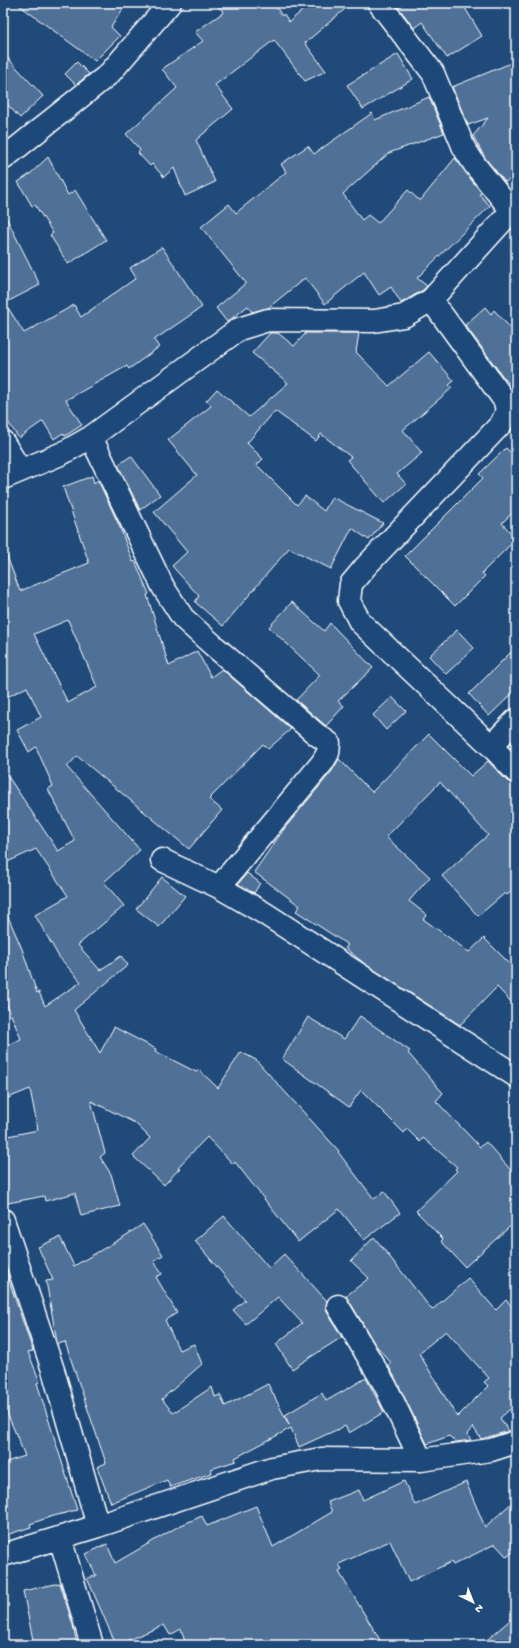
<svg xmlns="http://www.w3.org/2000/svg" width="519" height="1648" font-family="'Gochi Hand',sans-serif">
  <rect width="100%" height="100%" fill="#1f4a7a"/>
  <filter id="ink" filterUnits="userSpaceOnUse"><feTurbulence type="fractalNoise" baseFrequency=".025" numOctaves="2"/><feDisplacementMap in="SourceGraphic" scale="8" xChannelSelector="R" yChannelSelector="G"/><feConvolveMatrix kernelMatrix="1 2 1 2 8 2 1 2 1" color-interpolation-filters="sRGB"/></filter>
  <g filter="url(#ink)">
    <path fill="#507197" stroke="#fff" fill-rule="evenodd" d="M16 3H127L111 27 120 36 95 61Z
      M214 3H274L282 16 284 14 289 22 311 3H352L305 43 326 71 305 81 274 40 215 85 233 109 196 140 215 182 185 196 174 168 164 177 152 164 150 166 138 153 140 150 126 134 177 88 162 69 203 41 195 32 224 12Z
      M395 3H462L482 36 447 58 422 22 414 28Z
      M3 53 43 96 20 118 3 100Z
      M398 54 413 79 363 109 347 85Z
      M516 61V177L505 182 485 158 473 136 488 118 468 125 452 87Z
      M77 62 89 74 76 85 65 74Z
      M429 97 444 133 389 153 343 194 362 220 368 215 378 223 408 190 420 201 455 158 482 193 479 194 490 206 417 278 427 286 423 290 401 303 391 287 379 295 364 272 325 304 305 278 268 308 252 312 248 306 227 322 216 308 246 283 201 227 229 204 236 213 286 172 281 164 308 146 314 154 372 113 375 120Z
      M48 157 68 195 75 190 106 240 68 264 50 235 53 233 35 205 32 206 18 182 30 174Z
      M3 211 40 285 5 303 24 333 74 305 81 317 136 278 130 268 162 247 202 307 154 340 159 347 129 369 127 366 66 400 82 425 65 436 63 433 54 439 43 421 19 438 3 415Z
      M485 307 491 314 494 310 516 334V391L504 378 465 325Z
      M270 333H278L294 346 306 333H359L356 352 389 386 429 352 454 381 449 385 452 388 403 430 422 453 397 474 406 484 384 503 347 460 351 457 321 434 316 441 275 411 247 443 263 459 257 465 297 505 305 496 324 511 332 497 383 523 369 540 352 528 331 569 289 548 223 626 195 602 199 596 172 566 187 552 154 512 197 475 168 440 211 406 206 401 217 389 249 417 288 383 252 353Z
      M506 448 516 458V509L502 523 516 539 482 573 485 576 455 606 405 556 483 478 479 474Z
      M131 456 160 495 140 510 118 465Z
      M92 476 94 483 98 480 119 525 133 562 135 561 149 594 147 595 169 666 197 651 211 677 222 669 291 729 268 749 263 744 209 799 222 810 189 849 77 756 67 767 140 850 104 882 124 906 78 945 100 970 121 956 128 965 74 1010 100 1053 114 1027 156 1049 155 1051 196 1072 199 1070 218 1088 241 1052 256 1060 339 1151 338 1152 374 1199 384 1191 400 1213 364 1240 339 1209 298 1242 235 1162 233 1164 207 1137 178 1167 180 1168 164 1185 133 1156 150 1138 135 1123 91 1101 105 1153 100 1157 111 1174 120 1206 81 1216 75 1193 45 1201 44 1196 3 1204V1137L38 1130 30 1089 3 1100V1048L21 1039 3 995V905L22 949 37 993 39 992 45 1006 81 982 59 957 35 915 68 896 36 849 3 864V769L58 851 75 841 48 789 53 786 36 747 29 752 17 730 41 717 27 687 3 699V551H5L20 591 89 563 63 487ZM68 620 97 687 68 703 34 634Z
      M292 602 324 631 330 623 373 668 338 701 344 706 326 726 296 700 320 675 269 627Z
      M457 630 474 648 446 674 429 656Z
      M516 647V690L489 716 469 694Z
      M392 697 406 711 386 730 373 715Z
      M429 734 471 776 488 761 507 781 516 784V887L507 895 505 893 478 916 442 876 488 835 440 782 386 837 430 877 409 901 427 915 423 919 469 952 484 938 516 970V1007L497 987 460 1025 365 964 345 948 348 945 296 911 300 906 254 872 284 829 332 771 339 759 372 792Z
      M516 738V754L508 746Z
      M247 873 260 883 254 893 238 884Z
      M162 877 185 896 159 927 136 909Z
      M360 1016 410 1051 408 1053 443 1093 436 1101 480 1147 486 1142 516 1176V1221L465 1267 441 1241 443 1239 416 1211 457 1171 455 1169 457 1167 423 1138 420 1142 407 1129 404 1133 361 1090 349 1107 282 1059 308 1017 344 1039Z
      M224 1216 269 1268 284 1254 327 1301 326 1307 327 1312 342 1337 292 1369 276 1344 302 1323 278 1297 246 1324 233 1310 245 1300 195 1241Z
      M143 1224 163 1255 154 1261 162 1274 156 1277 177 1313 165 1320 179 1350 194 1344 202 1364 162 1399 173 1413 212 1387 215 1397 220 1395 225 1406 268 1384 289 1425 285 1415 322 1393 326 1401 366 1378 384 1412 349 1433 345 1426 299 1447 291 1428 235 1458 236 1461 211 1469 212 1473 170 1487 167 1480 111 1503 97 1467 106 1463 65 1342 58 1344 57 1342 46 1281 53 1280 38 1247 60 1237 74 1266 125 1236Z
      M374 1237 432 1310 468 1278 496 1310 506 1300 516 1311V1404L500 1418 509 1431 481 1439 473 1427 467 1434 471 1440 456 1442 449 1436 427 1444 396 1380 388 1365 391 1363 374 1343 346 1296 369 1278 351 1261ZM446 1331 489 1378 484 1382 488 1386 457 1417 419 1353Z
      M3 1263 33 1351 28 1352 40 1382 37 1383 77 1510 50 1517 30 1524 31 1527 3 1536V1463L25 1456 3 1403Z
      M404 1481 415 1505 466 1482 485 1527 516 1499V1549L507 1557 495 1544 453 1565 451 1562 409 1582 390 1541 339 1564 342 1570 339 1572 383 1645H186L181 1629 170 1635 164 1625 116 1645 87 1578 96 1576 86 1554 107 1544 115 1563 179 1526 202 1516 207 1526 256 1506 273 1547 332 1512 328 1502 359 1490 363 1500Z
      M60 1583 73 1625 77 1645H34L23 1591Z
      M516 1615V1645H481Z"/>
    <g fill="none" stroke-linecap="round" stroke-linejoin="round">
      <defs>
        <path id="minor" d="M379 3 433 73 464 148 475 165 511 210
          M3 159 109 74 170 3
          M431 300 505 401 507 412 501 424 366 566 351 584 349 601 360 622 491 746 516 772
          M91 437 163 587 183 618 214 646 316 734 329 743 328 753 322 763 219 887
          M3 442 20 470
          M3 478 63 453 91 437 239 329 268 320 374 321 404 316 431 300 516 206
          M491 746 516 720
          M162 860 219 887 264 913 516 1076
          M3 1220 53 1370 98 1526
          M338 1306 385 1385 421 1460
          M60 1538 92 1645
          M3 1555 98 1526 272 1468 321 1459 421 1460 491 1450 516 1442"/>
      </defs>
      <use href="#minor" stroke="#fff" stroke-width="25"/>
      <use href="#minor" stroke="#1f4a7a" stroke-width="22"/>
    </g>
  </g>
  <rect width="519" height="1648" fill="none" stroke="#1f4a7a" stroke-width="16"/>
  <rect x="8" y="8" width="503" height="1632" fill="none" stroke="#fff" stroke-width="1.5" filter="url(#ink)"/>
  <g transform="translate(473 1602) rotate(137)" stroke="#1f4a7a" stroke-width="3" paint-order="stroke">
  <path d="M0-3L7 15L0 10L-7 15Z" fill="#ffffff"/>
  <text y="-6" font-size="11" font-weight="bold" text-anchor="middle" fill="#ffffff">N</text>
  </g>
</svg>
